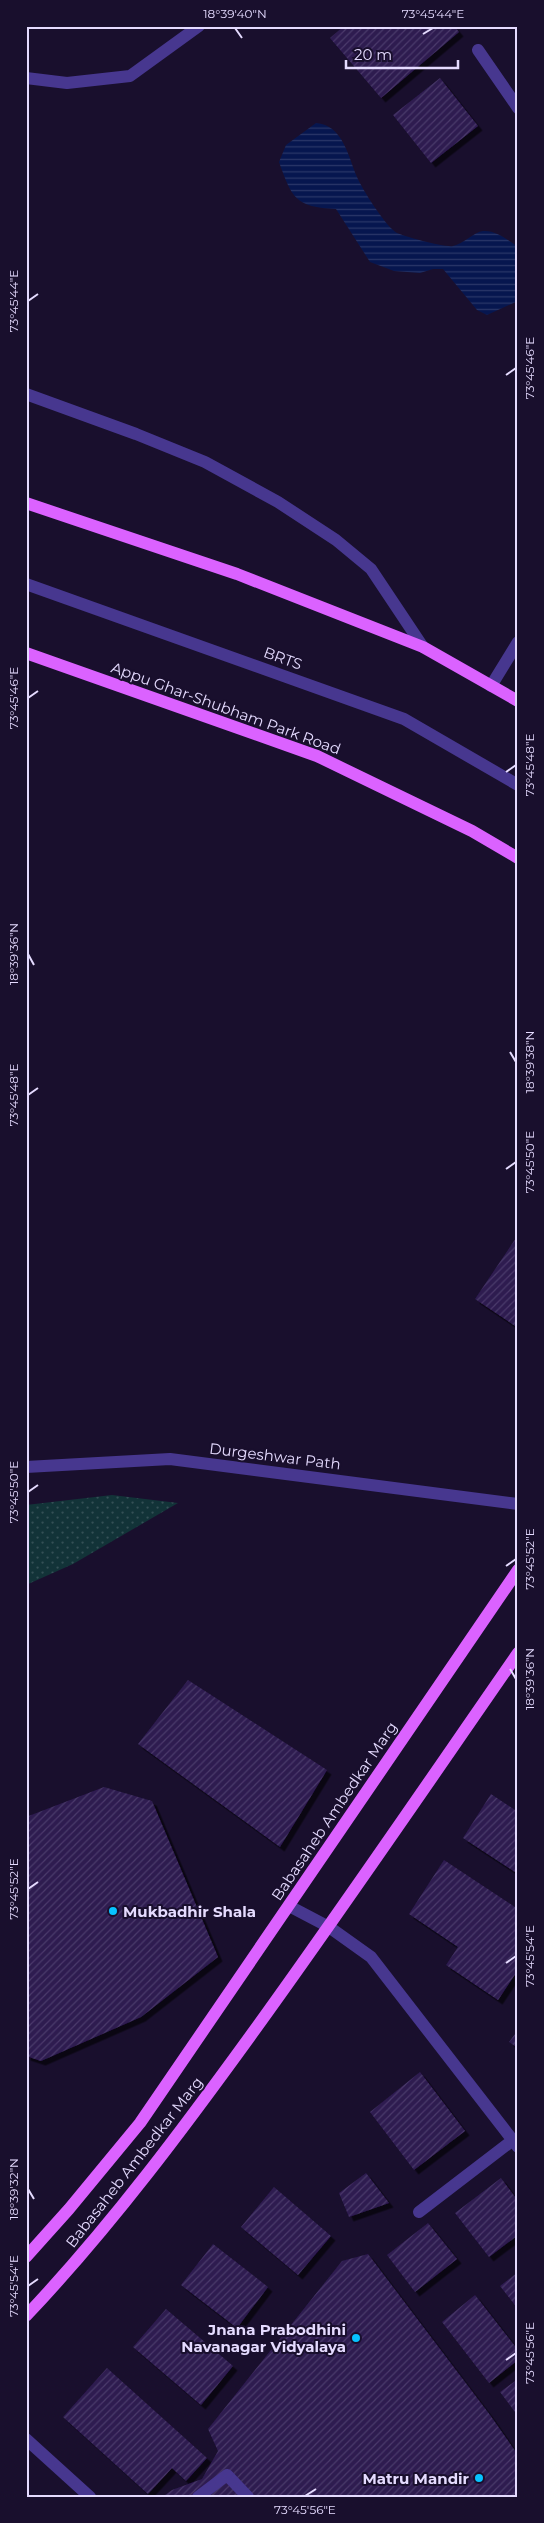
<svg xmlns="http://www.w3.org/2000/svg" width="544" height="2523" font-family="Montserrat,sans-serif">
  <defs>
    <pattern id="park-dots" width="8" height="8" patternUnits="userSpaceOnUse" patternTransform="scale(1.25)"><rect width="8" height="8" fill="#123338"/><path d="M2 2h.1M6 6h.1" fill="none" stroke="#345056" stroke-width="1.8" stroke-linecap="round"/></pattern>
    <pattern id="water-rules" width="6" height="5" patternUnits="userSpaceOnUse" patternTransform="scale(1.25)"><rect width="6" height="5" fill="#06164f"/><path d="M0 2.5h6" fill="none" stroke="#2a3769"/></pattern>
    <pattern id="building-hatch" width="6" height="6" patternUnits="userSpaceOnUse" patternTransform="scale(1.25)"><rect width="6" height="6" fill="#2d1a50"/><path d="M-1 1l2-2M0 6l6-6M5 7l2-2" fill="none" stroke="#4b3b6a"/></pattern>
    <filter id="shadow"><feDropShadow dx="4.5" dy="4.5" stdDeviation="0" flood-color="#0009"/></filter>
  </defs>
  <rect width="100%" height="100%" fill="#190f2d"/>
  <path fill="url(#park-dots)" d="M112 1495 178 1503 73 1564 26 1585V1505Z"/>
  <path fill="url(#water-rules)" d="M316 123C343 125 348 156 357 177 362 189 386 227 397 233 403 236 446 248 453 246 463 244 474 232 483 231 496 230 508 240 518 247V301L487 315 477 310 443 269H433L420 273 394 271 370 262 336 209C295 207 292 198 279 162L286 145Z"/>
  <path fill="url(#building-hatch)" filter="url(#shadow)" d="M344 26H454L459 32 381 98 330 38Z
    M440 78 478 126 431 163 393 115Z
    M518 1235V1328L475 1299Z
    M188 1680 327 1770 280 1847 138 1744Z
    M104 1787 152 1801 218 1957 141 2017 41 2061 26 2056V1817Z
    M491 1794 518 1812V1874L463 1838Z
    M444 1860 518 1909V1970L498 2000 446 1965 458 1947 409 1914Z
    M518 2030V2048L509 2042Z
    M420 2072 465 2131 414 2170 370 2112Z
    M366 2173 389 2203 349 2217 339 2193Z
    M501 2178 518 2201V2235L489 2257 455 2213Z
    M274 2187 331 2236 298 2275 241 2227Z
    M428 2223 457 2259 415 2292 387 2255Z
    M213 2244 268 2287 237 2328 181 2285Z
    M368 2254 490 2415 518 2455V2497H162L172 2490 202 2479 218 2451 208 2429 342 2261Z
    M518 2272V2309L500 2286Z
    M475 2295 518 2350V2360L489 2383 442 2322Z
    M166 2309 233 2366 201 2405 133 2347Z
    M107 2368 207 2458 186 2481 172 2468 148 2494 63 2417Z
    M518 2379V2416L500 2392Z"/>
  <g fill="none" stroke-linecap="round" stroke-linejoin="round">
    <path stroke="#47378f" stroke-width="12" d="M478 50 518 108
      M26 78 67 83 130 76 199 26
      M26 394 136 434 205 462 278 502 336 540 371 569 423 647
      M26 584 404 719 518 785
      M491 686 518 642
      M26 1467 170 1459 518 1504
      M289 1906 329 1927 371 1957 518 2147
      M419 2212 513 2140
      M26 2439 90 2497
      M198 2497 227 2475 248 2497"/>
    <path stroke="#db62ff" stroke-width="12" d="M26 503 237 574 423 647 518 701
      M26 653 317 756 472 831 518 858
      M26 2257 69 2209 140 2123 518 1570
      M26 2316C112 2225 186 2125 259 2024 347 1902 432 1777 518 1653"/>
  </g>
  <path fill="none" stroke="#e5dbff" stroke-width="2" d="M235 28 242 38M423 34 433 28M28 301 38 294M506 375 516 368M28 698 38 691M506 772 516 765M28 954 34 965M510 1052 516 1062M28 1095 38 1088M506 1169 516 1162M28 1492 38 1485M506 1566 516 1559M510 1669 516 1679M28 1889 38 1882M506 1963 516 1956M28 2189 34 2199M28 2286 38 2279M506 2360 516 2353M305 2496 316 2489"/>
  <g fill="#07c2ff" stroke="#190f2d" stroke-width="2">
    <circle cx="113" cy="1911" r="5"/>
    <circle cx="356" cy="2338" r="5"/>
    <circle cx="479" cy="2478" r="5"/>
  </g>
  <g text-anchor="middle" dominant-baseline="central" stroke-width="4" stroke-linejoin="round" paint-order="stroke">
    <g font-size="15" fill="#e5dbff" stroke="#190f2d">
      <text transform="translate(283 658) rotate(20)">BRTS</text>
      <text transform="translate(226 708) rotate(20)">Appu Ghar-Shubham Park Road</text>
      <text transform="translate(275 1456) rotate(7)">Durgeshwar Path</text>
      <text transform="translate(334 1811) rotate(-56)">Babasaheb Ambedkar Marg</text>
      <text transform="translate(134 2162) rotate(-52)">Babasaheb Ambedkar Marg</text>
    </g>
    <g font-size="15" font-weight="bold" fill="#e5dbff" stroke="#190f2d" text-anchor="end">
      <text x="123" y="1911" text-anchor="start">Mukbadhir Shala</text>
      <text x="346" y="2329">Jnana Prabodhini<tspan x="346" dy="17">Navanagar Vidyalaya</tspan></text>
      <text x="469" y="2478">Matru Mandir</text>
    </g>
  </g>
  <rect width="544" height="2523" fill="none" stroke="#190f2d" stroke-width="55"/>
  <path d="M346 60v8h112v-8" fill="none" stroke="#e5dbff" stroke-width="2.5"/>
  <text x="354" y="60" font-size="15" fill="#e5dbff" stroke="#190f2d" stroke-width="4" paint-order="stroke">20 m</text>
  <rect x="28" y="28" width="488" height="2468" fill="none" stroke="#e5dbff" stroke-width="2"/>
  <g font-size="12" text-anchor="middle" fill="#e5dbff">
    <text x="235" y="18">18°39'40"N</text>
    <text x="433" y="18">73°45'44"E</text>
    <text transform="translate(14 301) rotate(-90)" y="4">73°45'44"E</text>
    <text transform="translate(530 368) rotate(-90)" y="4">73°45'46"E</text>
    <text transform="translate(14 698) rotate(-90)" y="4">73°45'46"E</text>
    <text transform="translate(530 765) rotate(-90)" y="4">73°45'48"E</text>
    <text transform="translate(14 954) rotate(-90)" y="4">18°39'36"N</text>
    <text transform="translate(530 1062) rotate(-90)" y="4">18°39'38"N</text>
    <text transform="translate(14 1095) rotate(-90)" y="4">73°45'48"E</text>
    <text transform="translate(530 1162) rotate(-90)" y="4">73°45'50"E</text>
    <text transform="translate(14 1492) rotate(-90)" y="4">73°45'50"E</text>
    <text transform="translate(530 1559) rotate(-90)" y="4">73°45'52"E</text>
    <text transform="translate(530 1679) rotate(-90)" y="4">18°39'36"N</text>
    <text transform="translate(14 1889) rotate(-90)" y="4">73°45'52"E</text>
    <text transform="translate(530 1956) rotate(-90)" y="4">73°45'54"E</text>
    <text transform="translate(14 2189) rotate(-90)" y="4">18°39'32"N</text>
    <text transform="translate(14 2286) rotate(-90)" y="4">73°45'54"E</text>
    <text transform="translate(530 2353) rotate(-90)" y="4">73°45'56"E</text>
    <text x="305" y="2514">73°45'56"E</text>
  </g>
</svg>
